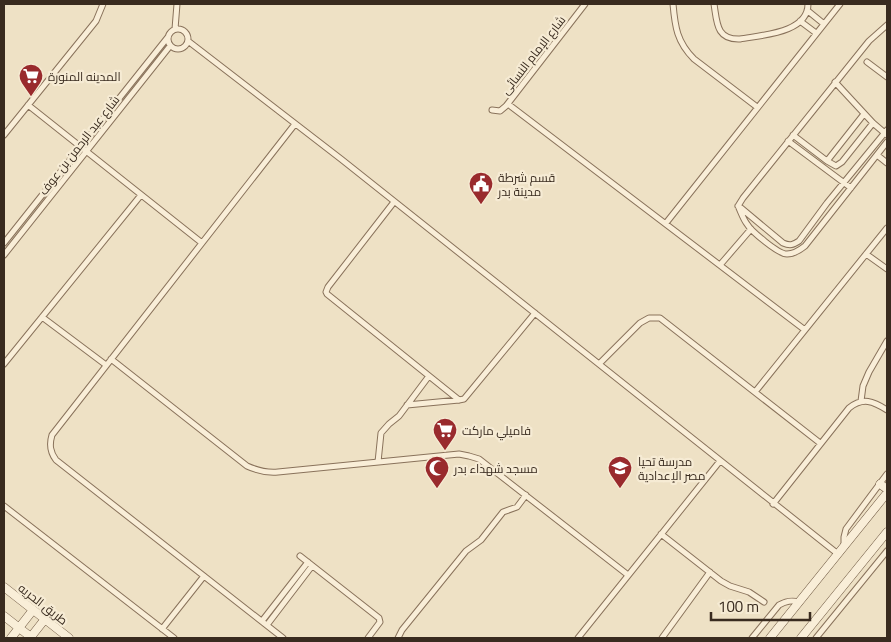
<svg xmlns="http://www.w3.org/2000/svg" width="891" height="642" font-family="Georgia,Cairo,serif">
  <rect width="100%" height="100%" fill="#eee1c5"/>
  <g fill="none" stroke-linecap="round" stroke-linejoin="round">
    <defs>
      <path id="street" d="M673 4C675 27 677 42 694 59L757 107
        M714 4C717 22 716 40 740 39 762 35 808 33 808 4
        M808 11 824 24
        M800 21 816 33
        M168 39a10 10 0 1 1 20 0a10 10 0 1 1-20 0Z
        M175 29 177 4
        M188 41 341 159 838 554
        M867 62 887 77
        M835 82 873 123 887 135
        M508 104 805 330
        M28 105 202 243
        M492 110 500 111 506 106 585 4
        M4 135 96 21 103 4
        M793 135 827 161 836 166 842 162 873 123
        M788 141 851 188
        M877 155 887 163
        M827 161 864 114
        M394 202 328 287 326 292 327 294 459 400
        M738 206 743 198 869 41 887 25
        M738 206C741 212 743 219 747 224 751 231 778 254 787 254 794 254 800 250 805 246L887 142
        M741 208 783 243C790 246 793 245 799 241L827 203 887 130
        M666 223 840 4
        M4 243 168 37
        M866 254 887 269
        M4 255 170 46
        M720 265 751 229
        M42 317 106 365
        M111 359 247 466C258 471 267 473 278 472L459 454 469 456 479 459 628 575
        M4 364 141 195
        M599 364 640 323 649 318H660L820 443
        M755 392 887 228
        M861 401 863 386 869 372 887 341
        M407 405 459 400 464 399 535 313
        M378 462 381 433 389 424 399 416 429 376
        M773 504 849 408C863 397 873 401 887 410
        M4 506 174 638
        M661 534 721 581 730 586 749 592 764 602
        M844 547V537L846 529 887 474
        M300 556 379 618 380 622 368 638
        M262 621 308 562
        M267 625 312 566
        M162 629 204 576
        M283 638 56 460C50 452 49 445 52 435L295 124
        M398 638 402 630 466 551 481 540 503 512 517 507 526 495
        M578 638 720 461
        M662 638 710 572
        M752 638 779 605C786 601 791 600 799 602
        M816 638 887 551"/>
      <path id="secondary" d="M880 484 887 489
        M4 587 69 638
        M4 616 32 638
        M11 638 33 610
        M30 638 45 619
        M770 638 887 493
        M801 638 887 532"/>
    </defs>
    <use href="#street" stroke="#89725b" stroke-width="7"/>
    <use href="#secondary" stroke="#6b543e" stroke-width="9"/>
    <use href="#street" stroke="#f9eed8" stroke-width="5"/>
    <use href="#secondary" stroke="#f9eed8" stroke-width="8"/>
  </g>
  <defs>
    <symbol id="supermarket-pin" viewBox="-11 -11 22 30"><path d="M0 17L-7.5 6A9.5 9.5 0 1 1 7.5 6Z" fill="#992a2d" stroke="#f6ebd4"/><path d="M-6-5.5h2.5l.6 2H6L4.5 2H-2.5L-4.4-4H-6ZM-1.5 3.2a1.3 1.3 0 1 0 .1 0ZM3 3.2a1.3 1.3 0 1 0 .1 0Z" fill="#fff"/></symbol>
    <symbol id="civic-pin" viewBox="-11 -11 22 30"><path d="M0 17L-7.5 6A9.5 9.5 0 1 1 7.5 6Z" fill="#992a2d" stroke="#f6ebd4"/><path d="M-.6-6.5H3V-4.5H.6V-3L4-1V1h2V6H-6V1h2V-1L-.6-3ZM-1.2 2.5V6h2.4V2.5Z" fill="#fff"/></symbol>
    <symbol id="mosque-pin" viewBox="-11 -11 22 30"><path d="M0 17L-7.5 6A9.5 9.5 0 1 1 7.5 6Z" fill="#992a2d" stroke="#f6ebd4"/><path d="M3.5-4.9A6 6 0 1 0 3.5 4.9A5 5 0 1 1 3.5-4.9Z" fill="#fff"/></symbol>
    <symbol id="school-pin" viewBox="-11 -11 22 30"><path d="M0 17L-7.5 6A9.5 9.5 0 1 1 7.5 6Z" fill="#992a2d" stroke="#f6ebd4"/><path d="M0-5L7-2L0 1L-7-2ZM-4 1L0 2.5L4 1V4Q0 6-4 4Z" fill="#fff"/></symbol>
  </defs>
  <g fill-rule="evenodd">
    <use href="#supermarket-pin" x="17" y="62" width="28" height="38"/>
    <use href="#civic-pin" x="467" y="170" width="28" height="38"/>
    <use href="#supermarket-pin" x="431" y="416" width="28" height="38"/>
    <use href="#mosque-pin" x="423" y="454" width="28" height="38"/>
    <use href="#school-pin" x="606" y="454" width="28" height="38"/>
  </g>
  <g text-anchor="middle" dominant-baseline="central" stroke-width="4.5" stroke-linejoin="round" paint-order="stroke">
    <g font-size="12" fill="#392b1f" stroke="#f6ebd4">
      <text transform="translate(533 55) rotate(-52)">شارع الإمام النسائى</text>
      <text transform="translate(79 145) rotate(-52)">شارع عبد الرحمن بن عوف</text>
      <text transform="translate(43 604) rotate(38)">طريق الحريه</text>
    </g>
    <g font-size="12" fill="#392b1f" stroke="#f6ebd4" text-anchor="start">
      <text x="48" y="76">المدينه المنورة</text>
      <text x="498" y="177">قسم شرطة<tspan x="498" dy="14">مدينة بدر</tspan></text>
      <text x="462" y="430">فاميلي ماركت</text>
      <text x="638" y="461">مدرسة تحيا<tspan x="638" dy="14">مصر الإعدادية</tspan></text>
      <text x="454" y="468">مسجد شهداء بدر</text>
    </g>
  </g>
  <rect width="891" height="642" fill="none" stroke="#392b1f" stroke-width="10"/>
  <path d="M711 612v8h99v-8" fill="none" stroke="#392b1f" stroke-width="2.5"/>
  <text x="718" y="612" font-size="15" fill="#392b1f" stroke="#f6ebd4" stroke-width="4" paint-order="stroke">100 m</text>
</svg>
